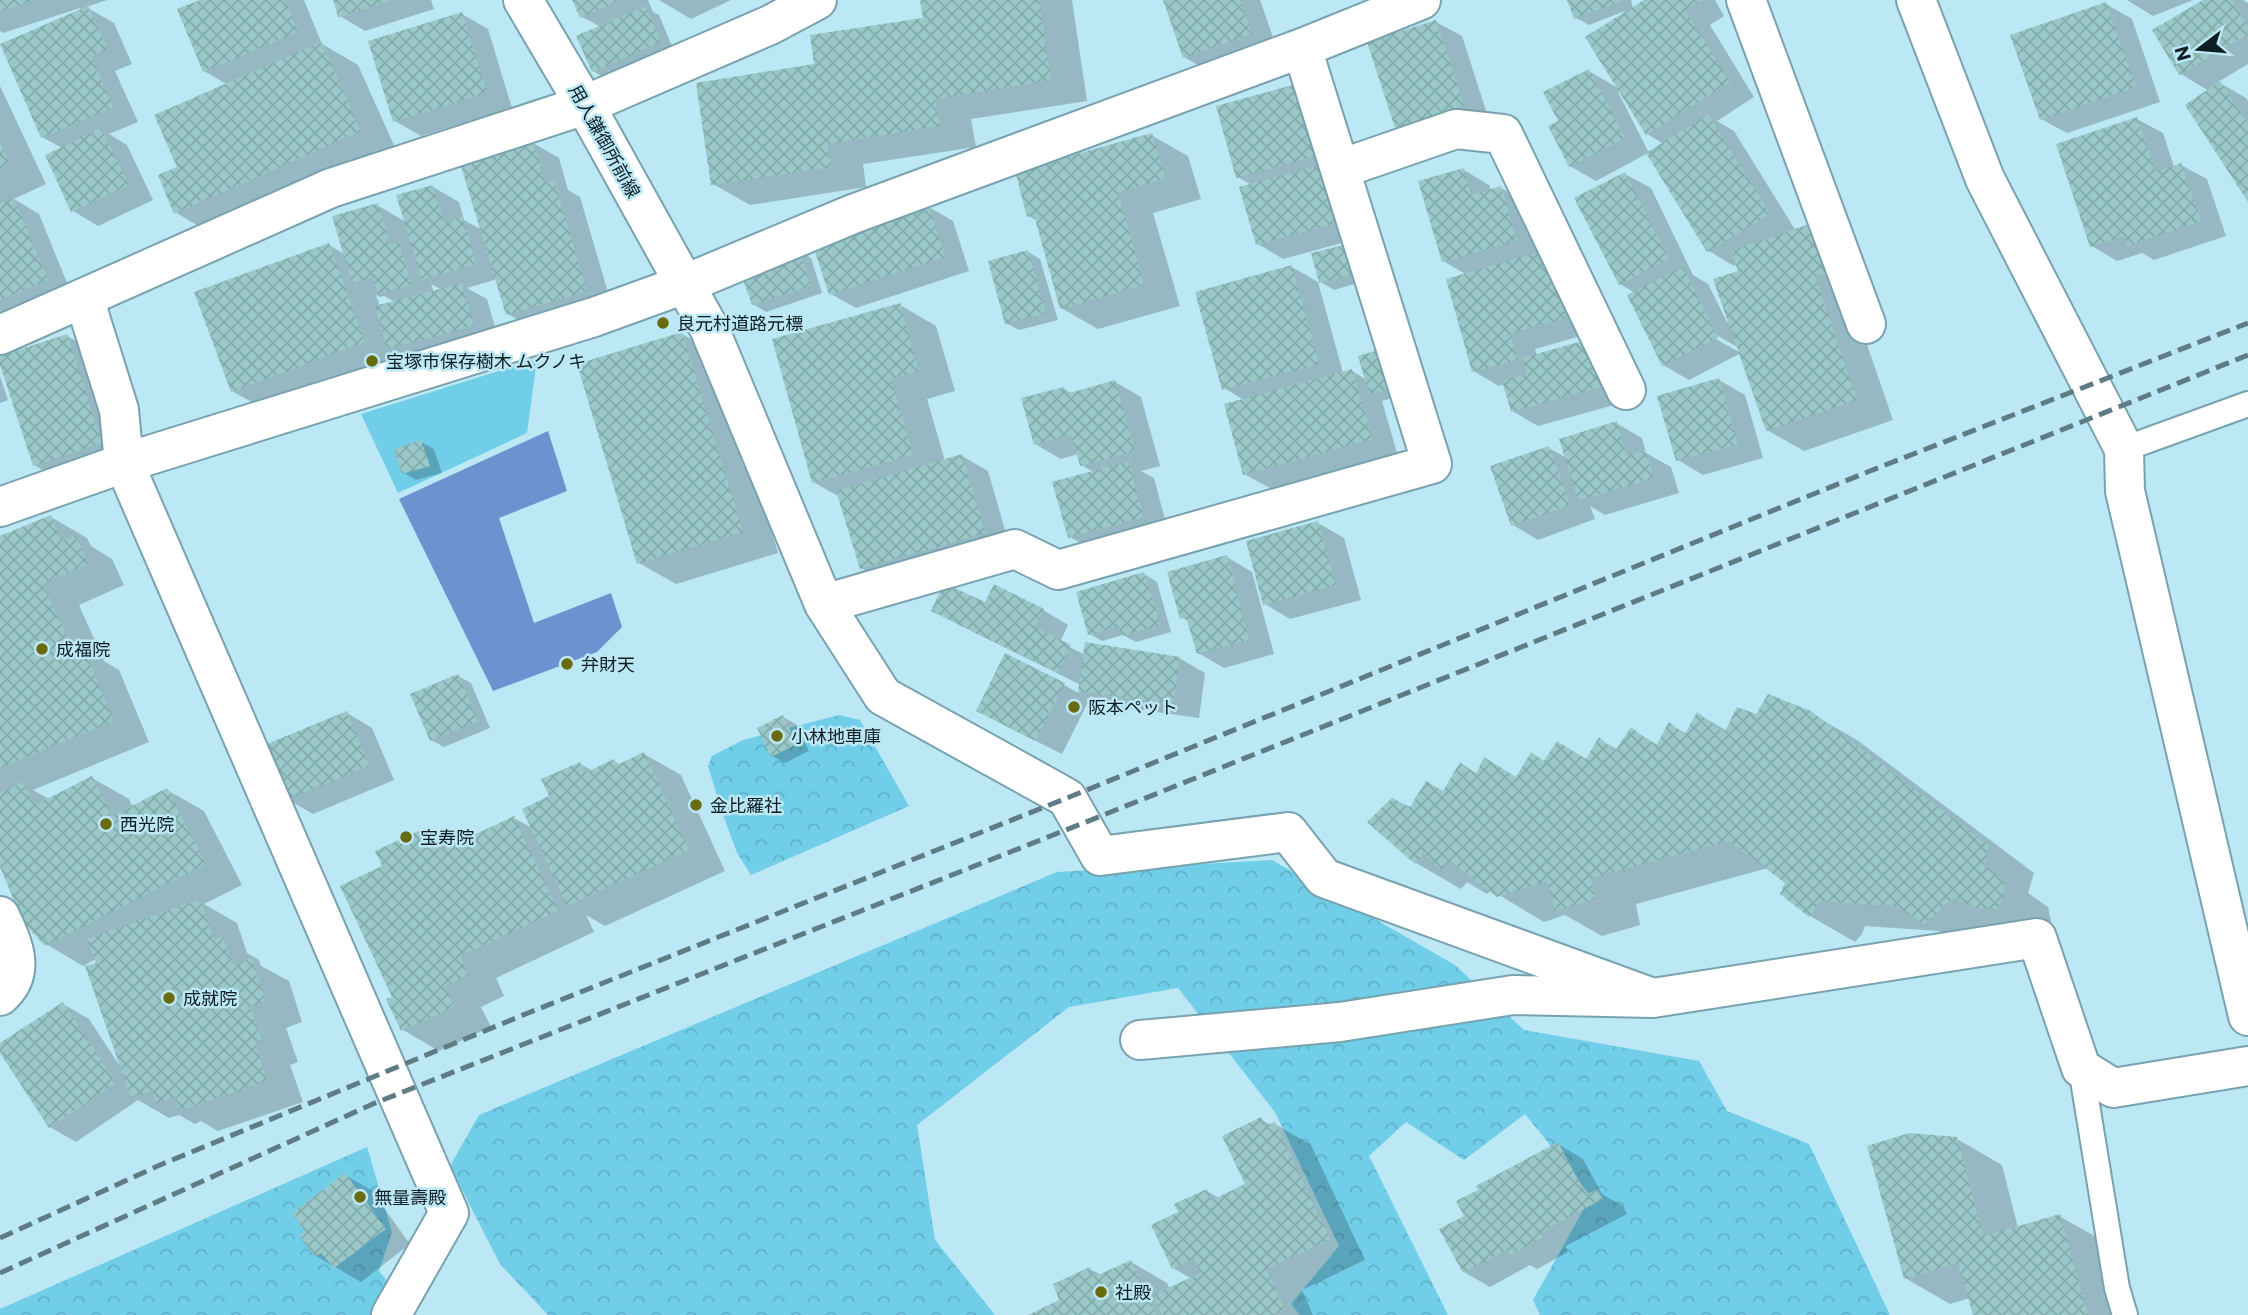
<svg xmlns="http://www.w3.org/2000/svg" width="2248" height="1315" font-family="Commissioner,'Noto Sans JP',sans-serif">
  <defs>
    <pattern id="forest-crowns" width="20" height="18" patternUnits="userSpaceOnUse" patternTransform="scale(1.75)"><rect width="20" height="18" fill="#70cee9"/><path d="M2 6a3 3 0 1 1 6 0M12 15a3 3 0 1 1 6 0" fill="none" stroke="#60b0c8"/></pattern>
    <pattern id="building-cross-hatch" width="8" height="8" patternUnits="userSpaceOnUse" patternTransform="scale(1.75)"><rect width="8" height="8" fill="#9ac8c8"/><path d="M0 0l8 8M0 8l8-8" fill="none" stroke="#84abac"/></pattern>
  </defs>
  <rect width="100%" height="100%" fill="#bce7f4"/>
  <path fill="url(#forest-crowns)" d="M839 715 860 720 909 806 751 875 737 853 721 809 708 766 712 756 743 740Z
    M1272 860 1455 965 1524 1030 1699 1061 1727 1111 1809 1144 1890 1315H1540L1533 1300 1591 1196 1525 1114 1464 1160 1406 1122 1369 1156 1448 1315H1300L1291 1304 1339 1246 1275 1112 1178 988 1069 1007 917 1125 935 1240 995 1315H548L500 1264 450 1166 479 1115 1057 872Z
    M367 1147 392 1232 379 1271 409 1308V1315H0V1309Z"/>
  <path fill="#70cee9" d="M537 359 527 433 398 493 361 414Z"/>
  <path fill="#6e92cf" d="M548 431 567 491 499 518 534 623 611 593 622 627 597 652 493 691 399 499Z"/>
  <path fill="#0003" fill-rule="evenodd" d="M0 0H107L86 7 114 23 132 64 115 71 138 122 109 134 127 145 153 200 98 226 73 211 47 156 62 148 42 137 81 11 80 8 3 33 0 31Z
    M204 0H304L322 44 358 65 397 152 212 234 175 212 179 168 228 85 204 71Z
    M335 0H431L434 9 365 31 340 16Z
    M574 0H648L653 12 659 15 673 49 606 79 593 71 601 27 582 17Z
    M659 0H731L691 19Z
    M922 0H1072L1087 101 971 119 976 147 863 164 866 187 750 205 713 184 816 66 925 19Z
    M1164 0H1260L1277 49 1210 72 1184 57Z
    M1569 0H1631L1633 8 1647 0H1715L1724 16 1710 25 1754 97 1717 121 1734 131 1796 231 1851 298 1893 420 1804 451 1767 430 1741 353 1689 380 1663 365 1635 293 1620 284 1625 174 1651 188 1693 275 1708 284 1727 322 1730 321 1740 272 1737 264 1734 266 1709 251 1648 153 1596 181 1570 166 1560 122 1589 71 1618 88 1626 13 1625 11 1589 25 1576 18ZM1620 91 1647 134 1664 144 1649 153 1618 92ZM1711 332 1739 348V352L1709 335Z
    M2127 0H2193L2153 16Z
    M2206 0H2243L2248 3V64L2218 82 2246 98 2248 101V198L2209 91 2181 74 2155 31Z
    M2106 4 2132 19 2160 102 2067 133 2041 119Z
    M462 14 488 29 512 108 421 136 395 121Z
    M1436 22 1462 36 1489 120 1422 141 1396 126Z
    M1300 85 1364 237 1283 259 1258 244 1252 185 1237 177Z
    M0 86 46 184 14 199 39 214 72 295 0 325Z
    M2137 119 2163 133 2174 167 2181 165 2207 179 2226 236 2154 260 2142 253 2117 261 2092 246Z
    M1151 135 1188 156 1201 199 1153 213 1180 306 1098 329 1061 308 1037 221 1029 216Z
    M533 143 559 158 568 190 580 197 612 306 533 329 508 314 497 279 467 288 487 299 499 341 415 363 397 353 401 363 269 412 232 391 329 245 346 255 377 205 406 222 433 187 459 202 464 220 482 230ZM431 284 442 290 434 292ZM376 295 380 297 384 296 395 302 380 306Z
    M1464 170 1489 185 1491 191 1501 188 1527 203 1591 333 1535 349 1537 356 1586 342 1625 402 1538 426 1512 411 1504 384 1499 386 1473 371 1467 275 1443 261Z
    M927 206 953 221 969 271 856 308 831 294Z
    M798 251 811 258 822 293 766 312 753 304Z
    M1028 252 1040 259 1058 320 1019 330 1006 323Z
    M1313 255 1367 280 1334 290 1321 282Z
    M1292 267 1318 282 1343 373 1352 371 1367 380 1404 395 1382 401 1397 453 1270 488 1244 474V400L1224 388Z
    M900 305 936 326 955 391 927 399 945 461 962 456 988 471 1010 547 887 583 861 568 840 497 813 482Z
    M682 334 719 355 778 553 676 584 639 563Z
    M67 336 93 350 127 458 60 480 34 465 0 358Z
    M0 376 8 400 0 403Z
    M1719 380 1745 395 1763 458 1703 475 1678 460Z
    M1115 382 1141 397 1160 466 1141 471 1154 478 1168 531 1096 552 1070 537 1094 472 1081 465 1078 454 1061 459 1035 444 1064 389 1073 394Z
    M1616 423 1642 438 1646 453 1671 467 1679 493 1605 515 1590 506 1595 519 1538 540 1513 525 1549 448 1567 458Z
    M421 442 434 449 442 473 416 480 404 473Z
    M51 517 87 538 91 546 112 559 124 585 79 605 104 661 119 670 149 742 33 790 49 799 92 778 129 799 133 808 167 790 204 811 242 885 204 904 237 923 247 953 259 960 261 966 289 981 302 1022 286 1028 298 1062 290 1065 303 1102 218 1131 201 1121 195 1124 179 1115 169 1118 138 1100 76 1142 50 1127 0 1050V1045L63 1004 89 1019 120 1066 96 959 83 966 46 944 0 862V538Z
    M1318 523 1344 538 1361 600 1290 619 1265 604Z
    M1227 557 1252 572 1274 654 1224 668 1198 653 1190 622 1181 617Z
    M1144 574 1157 582 1171 632 1136 642 1123 635 1102 641 1090 634Z
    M986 605 1043 610 1068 625 1060 642 1085 655 1179 658 1205 673 1199 718 1106 705 1091 696 1062 754 1004 725 1064 685 1079 693 1081 685 959 625 933 610Z
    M458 676 471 683 490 728 444 747 431 740Z
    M347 713 372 728 394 780 313 814 287 799Z
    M1810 713 1857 740 2034 873 2028 893 2048 907 2051 921 2043 934 2023 933 1999 923 1971 949 1939 931 1865 926 1862 934 1855 942 1810 916 1787 883 1768 868 1636 904 1640 925 1602 936 1565 915 1544 922 1491 890 1487 894 1467 882 1461 889 1416 863 1411 810 1443 793 1461 764 1478 774 1517 778 1545 762 1587 760 1599 739 1618 750 1632 730 1658 745 1669 724 1687 734 1698 714 1727 731 1756 716Z
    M783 717 796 724 809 751 785 763 772 756Z
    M644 754 681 775 725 871 605 926 586 915 594 932 496 978 504 996 481 1007 491 1027 439 1051 403 1030 394 998 385 867 429 828 458 845 514 818 534 829 551 797 580 764 593 771 614 761 621 765Z
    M1260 1119 1271 1125 1275 1124 1311 1145 1365 1260 1302 1290 1313 1315H1032L1061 1301 1090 1269 1101 1275 1131 1262 1167 1283 1170 1289 1192 1279 1173 1268 1181 1213 1207 1191 1219 1198 1247 1185Z
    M1957 1139 2002 1165 2018 1228 2059 1216 2105 1242 2125 1315H1975L1970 1298 1950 1304 1905 1278Z
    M1558 1144 1583 1159 1602 1194 1623 1206 1627 1214 1566 1246 1568 1252 1537 1269 1530 1265 1490 1287 1464 1272 1467 1217 1480 1191Z
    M345 1175 371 1190 410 1244 361 1282 316 1256 308 1231Z"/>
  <path fill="url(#building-cross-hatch)" d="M0 0H34V1L0 11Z
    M200 0H285L298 32 203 72 177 9Z
    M333 0H390V1L338 17Z
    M572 0H620L580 18Z
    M920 0H1039L1051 80 935 99 940 126 827 144 831 167 711 185 696 83 814 64 810 35 923 18Z
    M1163 0H1240L1252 34 1183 58Z
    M1567 0H1624L1574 19Z
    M1644 0H1702L1685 10 1730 82 1646 135 1585 37Z
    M2203 0H2232L2248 27V34L2179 75 2152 30Z
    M2106 2 2136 87 2040 120 2010 35Z
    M88 6 108 49 91 56 113 107 41 138 0 44Z
    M646 6 661 42 592 72 576 36Z
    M462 12 487 93 393 122 368 41Z
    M1436 20 1464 105 1395 128 1367 42Z
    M321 42 361 131 174 214 158 175 177 167 154 115Z
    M1589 69 1625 138 1569 167 1548 126 1558 121 1543 92Z
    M2220 81 2248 124V202L2185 105Z
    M1300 83 1320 155 1236 178 1216 106Z
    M1708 114 1770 214 1707 252 1646 153Z
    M2137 117 2156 172 2181 163 2201 221 2127 246 2124 236 2090 247 2056 144Z
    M101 128 129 185 71 212 45 155Z
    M1152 133 1165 179 1118 192 1144 285 1060 309 1034 215 1027 217 1015 171Z
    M533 141 545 183 554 180 587 291 506 315 460 163Z
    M0 142 10 163 0 168Z
    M1323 164 1339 222 1256 245 1239 187Z
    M1464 168 1471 195 1501 186 1517 241 1442 262 1418 181Z
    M1625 172 1669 259 1619 285 1574 198Z
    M433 185 444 222 463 217 476 264 422 280 396 195Z
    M14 198 48 280 0 300V203Z
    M378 203 390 245 399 243 411 285 378 294 373 277 352 283 332 216Z
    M928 204 945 257 829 295 812 242Z
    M1815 222 1831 271 1815 277 1857 400 1766 431 1713 279 1738 271 1731 251Z
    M329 243 365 342 231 392 194 292Z
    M1348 244 1355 273 1319 283 1311 253Z
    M798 249 811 286 752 305 739 268Z
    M1028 250 1046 313 1005 324 988 261Z
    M1546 250 1566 318 1510 334 1518 360 1472 372 1446 279Z
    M1292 265 1319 364 1222 390 1195 292Z
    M1683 267 1718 338 1662 366 1627 295Z
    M462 283 474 326 387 349 375 306Z
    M900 303 919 371 891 379 913 455 812 483 772 339Z
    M682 332 743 532 637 564 577 364Z
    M67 334 102 443 33 466 0 365V356Z
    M1586 340 1600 387 1511 412 1502 381 1527 374 1522 358Z
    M1382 349 1392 388 1369 394 1358 356Z
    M1352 369 1372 439 1243 475 1224 404Z
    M1719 378 1738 444 1676 461 1657 396Z
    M1115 380 1135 451 1080 466 1071 435 1034 445 1021 398 1064 387 1066 394Z
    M1617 421 1626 456 1645 450 1654 478 1578 501 1559 439Z
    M421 440 430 466 402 474 394 449Z
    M1549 446 1570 505 1511 526 1490 466Z
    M962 454 985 533 860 569 836 491Z
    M1129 461 1143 517 1068 538 1052 482Z
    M51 515 61 541 76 536 88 564 43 584 73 651 83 647 114 721 0 768V536Z
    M1318 521 1336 585 1263 605 1246 541Z
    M1227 555 1249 640 1197 654 1186 617 1180 619 1167 572Z
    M1144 572 1160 625 1122 636 1119 626 1088 635 1076 592Z
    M944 583 985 602 994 584 1044 609 1035 627 1071 645 1058 673 931 611Z
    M1085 642 1180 657 1173 705 1078 691Z
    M1005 653 1065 683 1035 741 976 711Z
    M458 674 478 721 430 741 410 694Z
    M1768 694 1811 711 1989 846 1984 865 2003 879 2006 895 1997 909 1976 908 1953 898 1924 924 1896 906 1819 901 1817 908 1809 917 1780 894 1785 883 1729 841 1591 878 1595 899 1555 911 1547 881 1497 897 1450 861 1441 870 1424 853 1415 864 1367 822 1392 798 1410 807 1426 781 1443 791 1460 762 1476 774 1484 757 1516 777 1531 752 1544 761 1557 741 1586 759 1599 737 1615 751 1631 727 1656 746 1669 722 1685 734 1697 712 1724 733 1737 707 1756 714Z
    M347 711 369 766 286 800 262 746Z
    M783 715 797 744 771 757 757 728Z
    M644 752 689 850 567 906 522 809 549 796 541 779 580 762 585 773 614 759 617 765Z
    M92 776 112 816 167 788 206 864 45 946 23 922 0 867V793L22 782 35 805Z
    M514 816 558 911 460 956 468 975 445 986 455 1006 401 1031 386 999 392 997 340 886 382 866 375 851 429 826 440 851Z
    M200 899 214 939 223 937 233 965 252 958 266 1001 250 1007 262 1041 255 1044 267 1081 179 1111 175 1097 156 1104 152 1091 131 1098 85 966 96 963 87 939Z
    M63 1002 116 1083 49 1128 0 1053V1043Z
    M1261 1117 1265 1126 1275 1122 1330 1239 1266 1269 1285 1310 1274 1315H1162L1153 1295 1200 1273 1194 1258 1172 1269 1151 1225 1178 1212 1174 1204 1207 1189 1212 1200 1245 1184 1222 1136Z
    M1909 1133 1957 1137 1983 1236 2060 1214 2088 1315H1973L1958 1263 1904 1279 1867 1146Z
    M1558 1142 1586 1195 1597 1189 1603 1199 1541 1232 1544 1237 1510 1255 1507 1250 1463 1273 1439 1229 1464 1216 1456 1201 1478 1190 1476 1186Z
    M345 1173 386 1229 334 1268 321 1253 315 1257 299 1236 305 1231 292 1213Z
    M1131 1260 1156 1315H1028L1059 1300 1053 1284 1090 1267 1094 1277Z"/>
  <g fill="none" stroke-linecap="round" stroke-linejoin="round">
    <defs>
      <path id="service" d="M2124 449 2248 404
        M2081 1068 2117 1288 2125 1315"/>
      <path id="minor" d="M523 0 585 105 709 328 824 604 883 696 1067 798 1100 856 1288 832 1324 878 1653 998
        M1746 0 1866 324
        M1916 0 1985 179 2124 449 2125 491 2248 1016
        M1340 169 1456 129 1503 134 1626 390
        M84 298 119 410 124 463 449 1213 391 1315
        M0 335 331 188 585 105 770 25 817 0
        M0 507 124 463 594 317 685 284 853 214 1302 48 1421 0
        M824 604 1015 549 1058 570 1432 464 1302 48
        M0 916C13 944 27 972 0 996
        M1140 1040 1340 1022 1513 995 1653 998 2037 938 2081 1068 2113 1088 2248 1066"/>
    </defs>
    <use href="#service" stroke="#79a2af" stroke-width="28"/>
    <use href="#minor" stroke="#79a2af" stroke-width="42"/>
    <use href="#service" stroke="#fff" stroke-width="24"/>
    <use href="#minor" stroke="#fff" stroke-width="38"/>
    <path stroke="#5f7c85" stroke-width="5" stroke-dasharray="14 7" stroke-linecap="butt" d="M0 1238 160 1165 528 1013 1067 798 1870 471 2248 323
      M0 1273 375 1103 1081 824 2248 355"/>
  </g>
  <g fill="#686c0e" stroke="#bce7f4" stroke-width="2.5">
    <circle cx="663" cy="323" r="7"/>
    <circle cx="372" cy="361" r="7"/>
    <circle cx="42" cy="649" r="7"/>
    <circle cx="567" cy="664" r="7"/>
    <circle cx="1074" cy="707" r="7"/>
    <circle cx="777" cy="736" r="7"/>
    <circle cx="696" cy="805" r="7"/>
    <circle cx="106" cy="824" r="7"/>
    <circle cx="406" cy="837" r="7"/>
    <circle cx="169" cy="998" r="7"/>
    <circle cx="360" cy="1197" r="7"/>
    <circle cx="1101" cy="1292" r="7"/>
  </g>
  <g text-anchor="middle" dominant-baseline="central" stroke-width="5" stroke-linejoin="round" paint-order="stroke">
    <g font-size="18" fill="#0e1f24" stroke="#bce7f4">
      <text transform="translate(605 141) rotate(61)">用人鎌御所前線</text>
    </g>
    <g font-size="18" fill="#0e1f24" stroke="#bce7f4" text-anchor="start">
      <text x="677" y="323">良元村道路元標</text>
      <text x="386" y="361">宝塚市保存樹木 ムクノキ</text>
      <text x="56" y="649">成福院</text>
      <text x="581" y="664">弁財天</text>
      <text x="1088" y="707">阪本ペット</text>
      <text x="791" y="736">小林地車庫</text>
      <text x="710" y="805">金比羅社</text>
      <text x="120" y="824">西光院</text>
      <text x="420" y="837">宝寿院</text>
      <text x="183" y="998">成就院</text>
      <text x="374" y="1197">無量壽殿</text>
      <text x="1115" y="1292">社殿</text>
    </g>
  </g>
  <g transform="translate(2199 49) rotate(254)" stroke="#bce7f4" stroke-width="5" paint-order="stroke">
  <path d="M0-5L12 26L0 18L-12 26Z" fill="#0e1f24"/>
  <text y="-10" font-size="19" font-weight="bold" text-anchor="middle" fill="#0e1f24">N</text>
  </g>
</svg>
